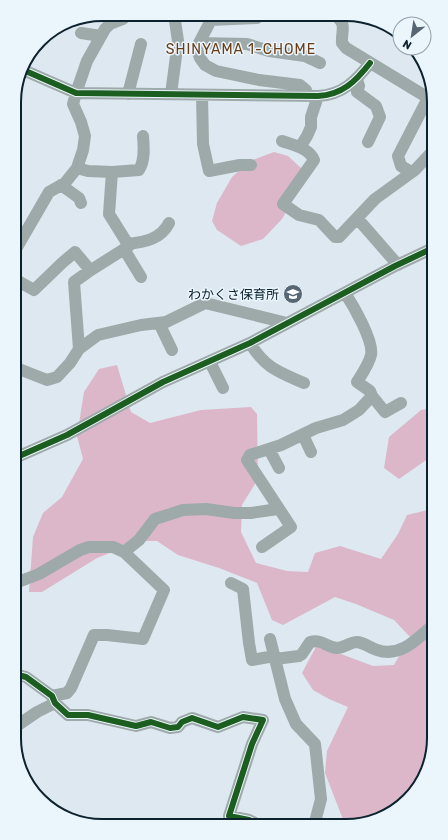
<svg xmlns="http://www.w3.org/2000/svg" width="448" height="840" font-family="Rubik,'Noto Sans JP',sans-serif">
  <rect width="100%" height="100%" fill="#dde8f0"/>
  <path fill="#dcb7c9" d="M274 152 288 156 301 168 298 191 282 219 263 239 241 246 217 230 212 221 217 203 232 177 250 161Z
    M117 365 131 412 150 423 201 410 251 407 257 414 258 479 242 505 241 532 256 563 287 571 308 572 315 553 340 546 381 559 398 534 407 515 432 509 434 744 416 792 374 821 344 822 325 773 327 751 348 707 329 699 313 690 302 673 317 645 373 666 394 665 410 637 394 620 356 604 335 597 283 625 272 620 257 583 219 568 178 555 157 541H140L97 558 42 592H29L33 537 43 513 62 497 83 459 77 436 84 392 99 369Z
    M432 408V459L429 458 399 479 384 468 389 437 421 410Z"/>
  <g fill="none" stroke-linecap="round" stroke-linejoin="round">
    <path stroke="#9daaa9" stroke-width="12" d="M210 15 209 24 199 43 197 50 200 58 205 65 216 71 259 80 300 85 306 90 307 96
      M334 15C348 24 341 30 342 43L346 48 430 99
      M210 20 257 18
      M81 33 101 36
      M199 43 247 44 269 51 305 56 320 63
      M21 69 76 93 318 96C342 95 356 81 370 63
      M357 80 359 86 357 92 376 106 380 117 368 142
      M128 94 141 44
      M171 94 178 41 174 14
      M202 95 203 144 209 171 240 165H251
      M282 141C293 145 309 148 314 160L283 204 299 215 319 220 335 237H339L375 199 415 170 430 154
      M300 147 307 136 311 127V117L318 96
      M77 168 88 171 112 172 109 214 129 246 88 272 74 282 79 349
      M112 172 139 170C145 161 144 147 143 136
      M411 172 401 166 398 156 428 98
      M61 185 79 198 81 203
      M357 218 398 265
      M128 244C145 242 161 239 169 223
      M16 249 49 192 65 183 77 168 83 150 85 136 81 122 73 104 76 93 87 61 105 29 110 24 123 19 127 14
      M124 249 141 277
      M16 280 34 290 62 263 75 252 90 270
      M345 293C353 305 374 341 371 355 369 364 362 374 357 382L370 391 372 396 385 412 401 403
      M159 323 172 350
      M250 343C265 368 279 372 304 383
      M210 362 223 388
      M16 369H19L47 380 57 377 70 363 79 349 98 335 141 325 166 322 205 303 287 323
      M303 435 311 452
      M269 449 279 468
      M17 457 67 435 163 382 250 343 395 266 431 249
      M262 547 291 527 247 460 250 455 281 445 316 428 343 420 359 410 372 396
      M18 582 39 574 80 550 89 547H113L124 552 139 540 155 519 183 510 206 509 234 513H251L278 509
      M231 583 243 589 249 643 252 660 274 656
      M270 639 285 699 296 724 315 744 321 799 315 822
      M275 659 299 656 302 654 310 642C323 639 326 647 337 648 344 648 350 642 357 642 365 643 370 648 377 650 401 658 417 639 433 625
      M18 675 26 677 52 696 55 703 68 715H88L136 726 151 722 170 728 178 727 182 722 192 718 218 727 243 717 263 720 252 744 229 816 249 820 255 823
      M52 696 67 693 71 688 94 635H107L143 639 164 590 124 552
      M18 725 37 712 55 703"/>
    <defs>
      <path id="cycleway" d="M21 69 76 93 318 96C342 95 356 81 370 63
        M17 457 67 435 163 382 250 343 395 266 431 249
        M18 675 26 677 52 696 55 703 68 715H88L136 726 151 722 170 728 178 727 182 722 192 718 218 727 243 717 263 720 252 744 229 816 249 820 255 823"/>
    </defs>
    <use href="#cycleway" stroke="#ebf5fc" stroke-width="8"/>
    <use href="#cycleway" stroke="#1b5e20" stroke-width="6"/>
  </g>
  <defs>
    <symbol id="school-disc" viewBox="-11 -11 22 22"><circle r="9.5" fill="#566773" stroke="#ebf5fc"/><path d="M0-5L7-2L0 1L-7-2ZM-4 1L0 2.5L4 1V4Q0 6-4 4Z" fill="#fff"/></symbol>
  </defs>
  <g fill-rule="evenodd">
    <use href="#school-disc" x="282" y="283" width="22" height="22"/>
  </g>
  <g text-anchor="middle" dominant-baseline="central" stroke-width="3" stroke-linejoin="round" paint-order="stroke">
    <g font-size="13" fill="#0d222f" stroke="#ebf5fc" text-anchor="end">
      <text x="279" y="294">わかくさ保育所</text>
    </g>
    <g font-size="14" letter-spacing="1" fill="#693d17" stroke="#ebf5fc">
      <text x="241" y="49">SHINYAMA 1-CHOME</text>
    </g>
  </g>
  <path d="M0 0H448V840H0ZM102 21H346A81 81 0 0 1 427 102V738A81 81 0 0 1 346 819H102A81 81 0 0 1 21 738V102A81 81 0 0 1 102 21Z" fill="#ebf5fc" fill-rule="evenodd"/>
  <path fill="none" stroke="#0d222f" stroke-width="2" d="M102 21H346A81 81 0 0 1 427 102V738A81 81 0 0 1 346 819H102A81 81 0 0 1 21 738V102A81 81 0 0 1 102 21Z"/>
  <g transform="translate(412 36) rotate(210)"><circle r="19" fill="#ebf5fc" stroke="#92a1aa"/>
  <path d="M0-3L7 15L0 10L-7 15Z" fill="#566773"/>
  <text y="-6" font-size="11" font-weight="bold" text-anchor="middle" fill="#0d222f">N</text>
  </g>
</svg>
